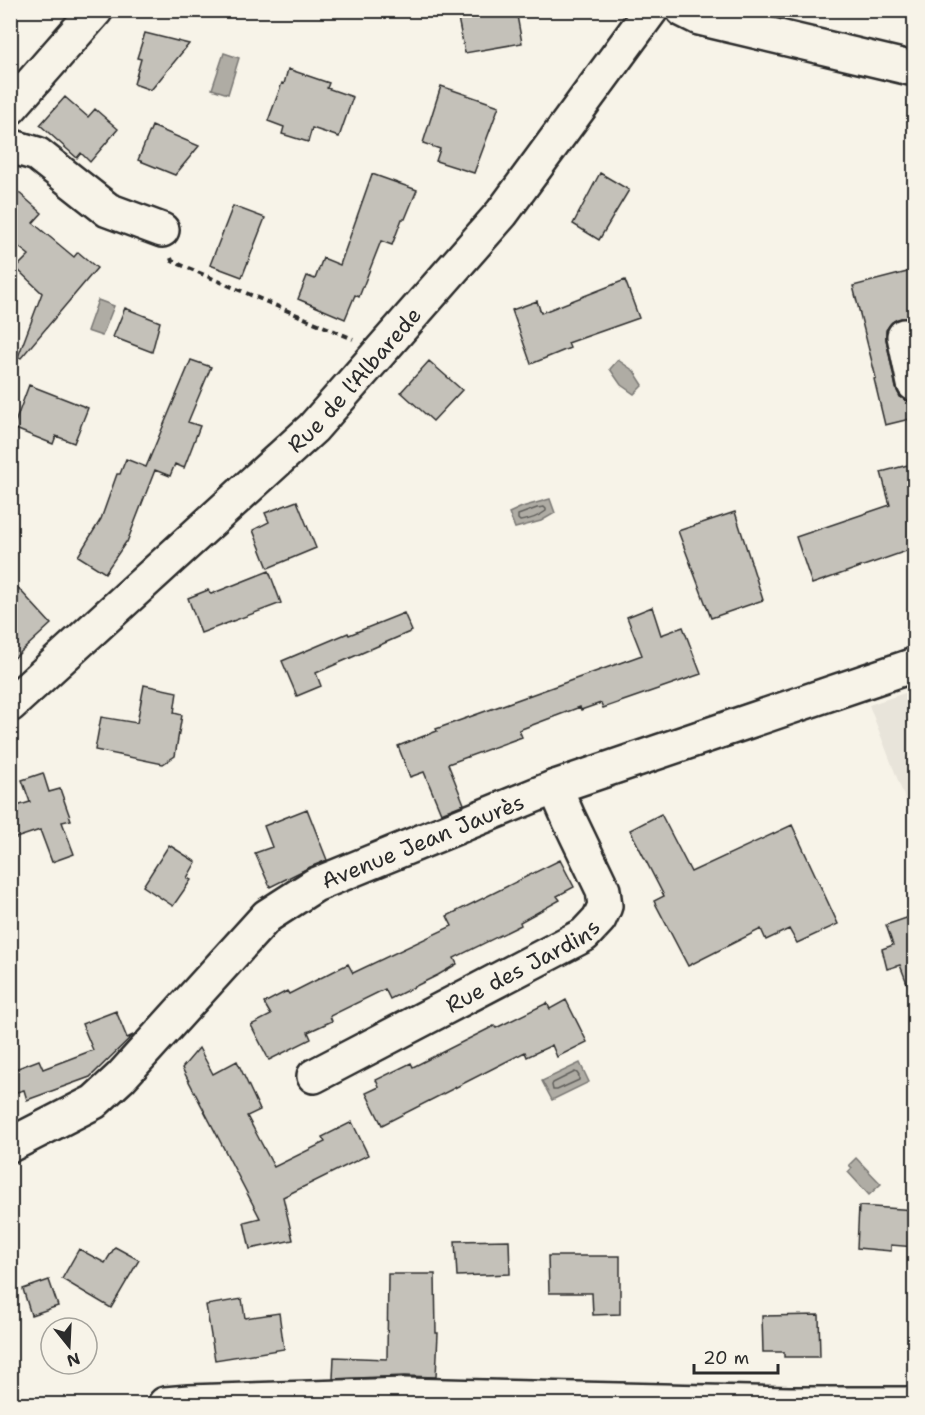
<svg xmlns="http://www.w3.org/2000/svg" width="925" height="1415" font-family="'Shantell Sans',sans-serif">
  <rect width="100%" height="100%" fill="#f7f3e8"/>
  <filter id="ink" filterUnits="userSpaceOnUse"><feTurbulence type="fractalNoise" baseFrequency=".0167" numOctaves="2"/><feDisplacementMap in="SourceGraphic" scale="12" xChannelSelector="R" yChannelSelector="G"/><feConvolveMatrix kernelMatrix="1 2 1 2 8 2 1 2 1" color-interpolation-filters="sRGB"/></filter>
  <g filter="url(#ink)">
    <path fill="#e8e4da" d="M914 690V822L869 705Z"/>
    <path fill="#afaca4" stroke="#7a7874" stroke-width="1.5" d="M224 53 239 58 228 94 212 89Z
      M98 300 114 306 102 336 87 331Z
      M618 360 634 371 643 385 634 394 621 385 610 369Z
      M550 499 555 513 541 521 515 528 509 513 522 507Z
      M580 1063 589 1082 552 1100 542 1081Z
      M856 1158 881 1184 869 1195 848 1172 852 1168 849 1165Z"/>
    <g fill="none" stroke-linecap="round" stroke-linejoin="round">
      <path stroke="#605f5b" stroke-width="1.5" d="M544 507 546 509V511C538 517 529 520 520 521L518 519V515L537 508Z
        M575 1072 577 1073 579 1076V1080L557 1090H553L552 1085 553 1083Z"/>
    </g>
    <path fill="#c4c1b9" stroke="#2b2b2b" stroke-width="1.5" d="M477 10H516L522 43 465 53 458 18 477 15Z
      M145 33 189 44 151 90 134 84 141 59 137 58Z
      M288 69 329 83 327 88 353 97 339 137 312 128 308 142 282 134 284 127 268 121 282 83 284 84Z
      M441 86 499 106 474 173 436 161 440 149 423 143Z
      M65 97 88 117 95 109 118 129 90 162 81 153 77 158 40 125Z
      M152 126 199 146 175 175 138 160Z
      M600 173 629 190 599 240 573 224Z
      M372 174 417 190 405 219H402L392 245 381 241 359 297 355 295 345 319 298 299 307 276 315 279 323 258 340 265Z
      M10 185 42 213 33 223 74 257 78 252 97 268 21 358 18 357 42 293 16 268 29 255 15 244 10 249Z
      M233 206 265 218 242 277 210 265Z
      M915 270V321L909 318H901L892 322 886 330V339L896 388 900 397 910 402 914 418 885 425 874 379 876 378 853 286Z
      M625 280 639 318 568 343 570 348 531 364 512 310 537 301 541 313Z
      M125 308 160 322 152 352 113 337Z
      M191 360 211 367 188 422 200 426 184 468 175 464 170 476 155 470 127 542H126L105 573 78 556 101 519 117 474H120L126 459 146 467Z
      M429 361 462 390 433 421 401 392Z
      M29 385 88 408 74 443 56 436 53 444 13 428Z
      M908 465 915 487V548L812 584 796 537 890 505 881 472Z
      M297 501 316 548 268 568 253 530 269 522 265 513Z
      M735 512 763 600 711 618 678 531Z
      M269 571 281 603 201 633 188 598 208 590 211 594Z
      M10 579 51 624 10 662Z
      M652 607 661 635 683 627 701 674 603 708 601 703 581 710 580 707 519 730 522 737 448 764 464 804 441 813 424 772 410 777 398 746 437 731 436 729 642 655 627 617Z
      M404 613 412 631 316 673 321 686 297 696 282 661 348 633 349 635Z
      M144 685 177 692 174 713 182 715 175 756 163 764 95 750 101 717 137 723Z
      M43 773 49 792 60 789 71 820 62 822 74 854 52 862 40 830 10 840V808L30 802 22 780Z
      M307 809 327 860 308 868 270 887 255 853 272 847 264 826Z
      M661 814 691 872 792 825 838 924 797 943 789 929 766 940 761 929 688 966 654 901 664 896 630 830Z
      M169 845 196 862 187 878 191 880 173 906 143 886Z
      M560 860 574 887 557 896 560 900 520 922 521 925 454 958 457 964 438 975 390 999 385 989 330 1016 332 1021 308 1032 311 1039 269 1060 251 1025 271 1015 264 1003 287 991 289 994 348 964 353 973 452 926 447 916Z
      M915 915V996H912L900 965 887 969 882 949 893 945 886 925Z
      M566 1000 587 1042 557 1057 552 1045 527 1057 525 1052 382 1125 366 1093 379 1087 376 1080 411 1063 413 1067 494 1026 496 1028 547 1003 550 1009Z
      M116 1011 127 1038 133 1035 90 1077 27 1100 24 1090 10 1094V1071L39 1060 43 1069 93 1050 82 1024Z
      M199 1048 213 1074 237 1061 260 1110 247 1116 274 1167 325 1142 322 1137 352 1122 368 1155 283 1197 293 1240 250 1249 244 1222 260 1218 182 1068Z
      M859 1206 915 1210V1247L891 1245V1251L857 1248Z
      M509 1240 510 1274 457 1276 455 1241Z
      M115 1247 139 1260 111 1308 62 1279 79 1249 105 1263Z
      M548 1256H620V1314L593 1315 592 1293H549Z
      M388 1274H435L436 1333H438L436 1377 404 1376 333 1379 334 1357 387 1359Z
      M49 1280 58 1306 31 1315 23 1289Z
      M242 1299 245 1318 279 1313 284 1349 215 1360 206 1305Z
      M819 1315 820 1357H784V1352H763L762 1316Z"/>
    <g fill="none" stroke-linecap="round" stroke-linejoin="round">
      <defs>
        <g id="minor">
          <path d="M683 10 699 18 914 69"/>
          <path d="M10 108 96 10"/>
          <path d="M10 146 37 154 108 210 162 230"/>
          <path d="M904 336 914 384"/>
          <path id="s1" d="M10 705 313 428 502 213 651 10"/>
          <path id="s2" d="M314 1076 584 935 599 919 605 906 603 890 569 819 555 787"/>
          <path id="s3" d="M10 1145 94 1102 121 1077 267 916 315 885 555 787 914 665"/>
          <path d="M165 1404 189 1402 404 1395 789 1404H914"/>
        </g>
      </defs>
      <use href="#minor" stroke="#2b2b2b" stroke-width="38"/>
      <path stroke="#2b2b2b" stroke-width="4" stroke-dasharray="6 4.5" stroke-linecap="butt" d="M171 258 172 261 353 339"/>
      <use href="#minor" stroke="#f7f3e8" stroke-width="33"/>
    </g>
  </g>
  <g text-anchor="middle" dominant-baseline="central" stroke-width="4.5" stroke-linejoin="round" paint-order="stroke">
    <g font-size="22" fill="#2b2b2b" stroke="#f7f3e8">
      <text stroke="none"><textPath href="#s1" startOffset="474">Rue de l'Albarede</textPath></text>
      <text stroke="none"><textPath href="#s3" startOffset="522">Avenue Jean Jaurès</textPath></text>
      <text stroke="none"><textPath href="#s2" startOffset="236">Rue des Jardins</textPath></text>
    </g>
  </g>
  <rect width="925" height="1415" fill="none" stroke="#f7f3e8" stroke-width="36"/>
  <rect x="18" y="18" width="889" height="1379" fill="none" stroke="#2b2b2b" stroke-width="2" filter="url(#ink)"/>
  <g transform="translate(69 1346) rotate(162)"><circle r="28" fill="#f7f3e8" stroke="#a5a39c" stroke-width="1.5"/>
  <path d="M0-4.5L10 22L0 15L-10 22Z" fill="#2b2b2b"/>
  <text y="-9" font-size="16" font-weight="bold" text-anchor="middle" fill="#2b2b2b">N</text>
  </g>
  <path d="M694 1364v9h84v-9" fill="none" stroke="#2b2b2b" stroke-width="3"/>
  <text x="703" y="1364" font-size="18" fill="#2b2b2b" stroke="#f7f3e8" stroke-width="4.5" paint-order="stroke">20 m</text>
</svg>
